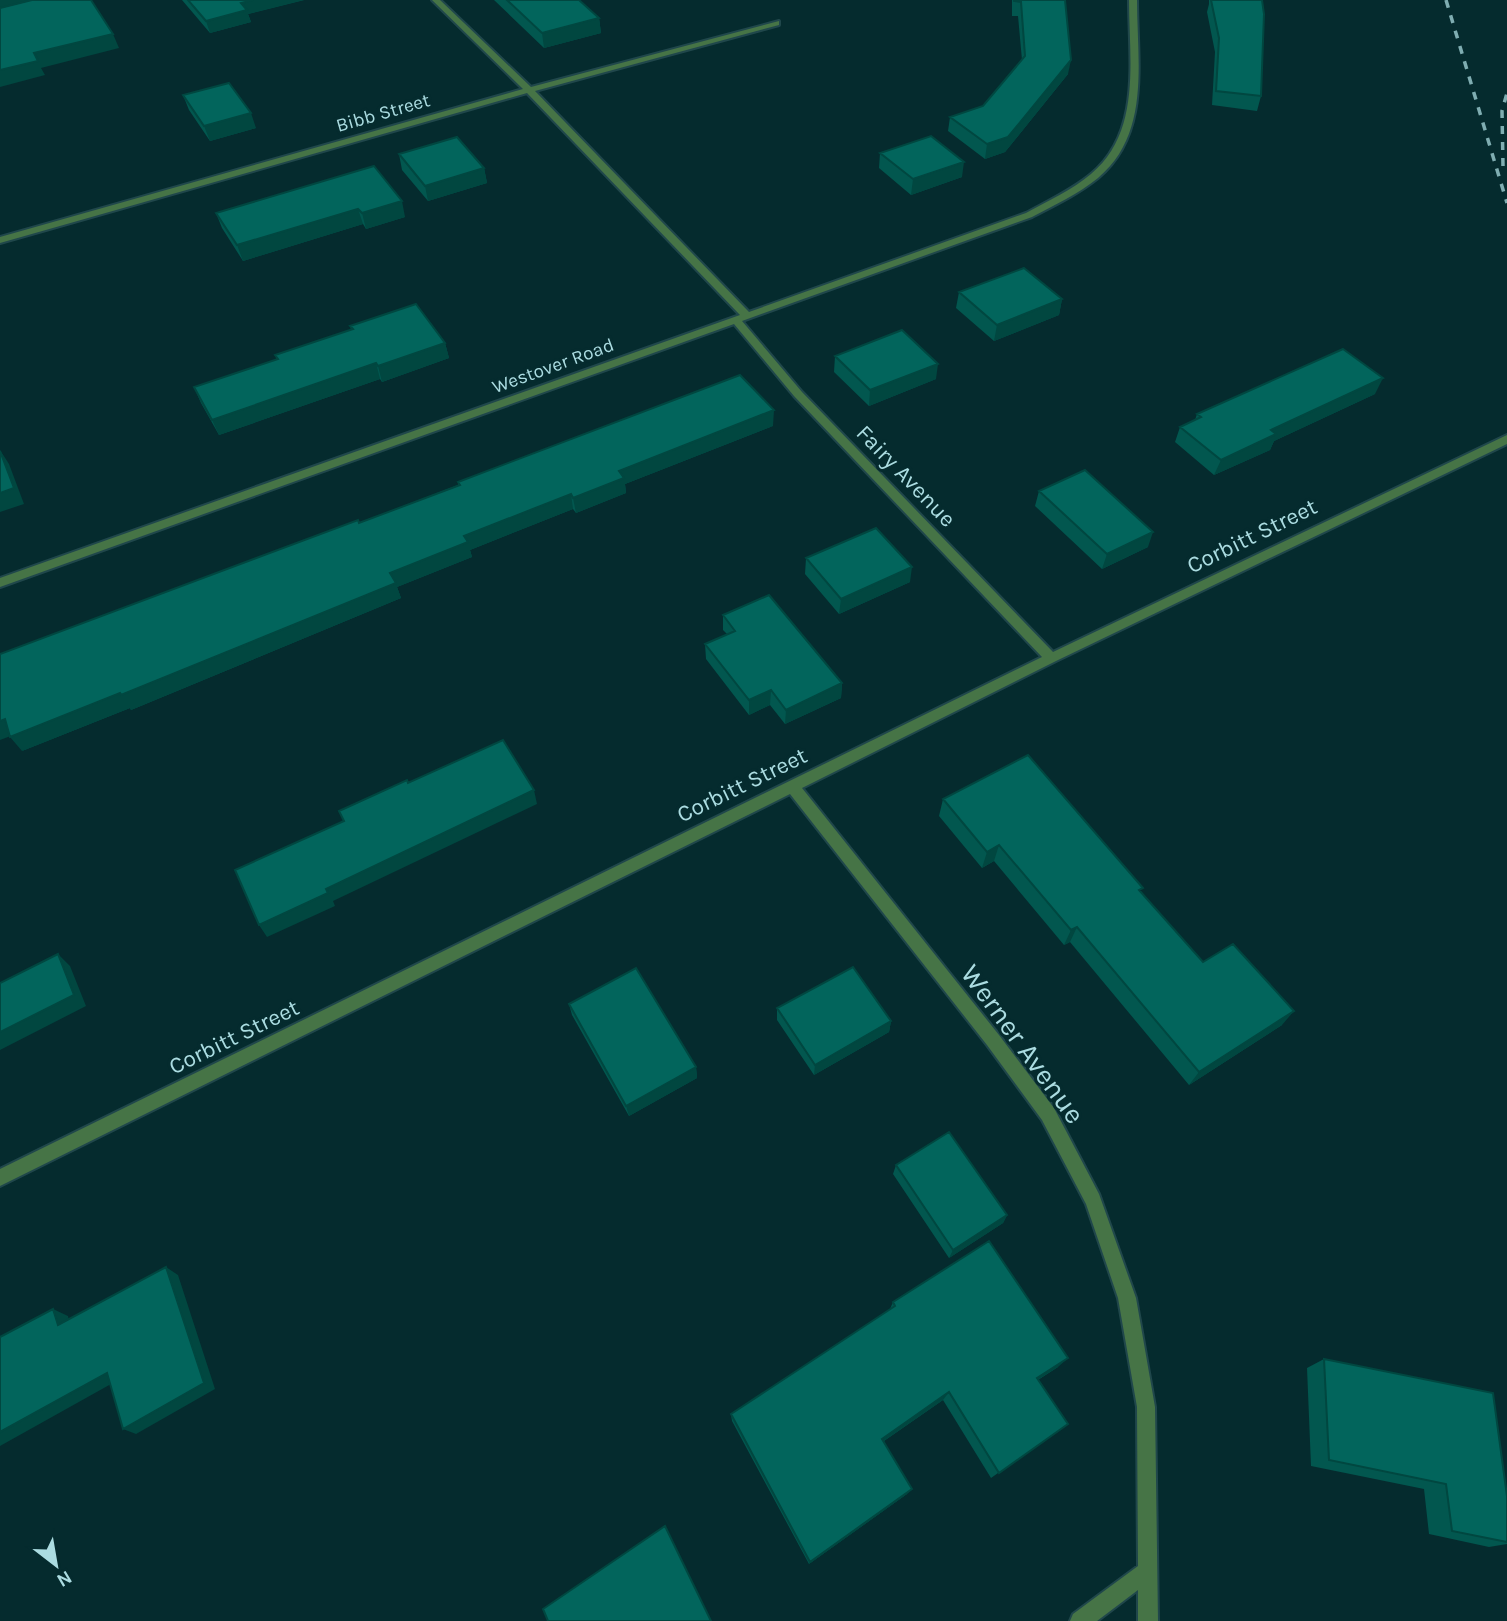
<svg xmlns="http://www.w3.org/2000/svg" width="1507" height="1621" font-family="Karla,sans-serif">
  <rect width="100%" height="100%" fill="#052b2e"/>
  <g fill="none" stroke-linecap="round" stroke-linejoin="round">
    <defs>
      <path id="minor" d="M432 0H440L531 87 779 21V25L535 91 749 312 1026 213C1048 201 1072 190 1091 174 1142 132 1129 59 1129 0H1137C1137 61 1151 134 1098 178 1078 194 1055 205 1032 217L742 321 802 392 1053 652 1507 435V444L1056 661 802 788 999 1035 1054 1108 1099 1194 1136 1298 1155 1407 1158 1621H1138V1590L1097 1621H1070L1073 1614 1138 1566 1137 1407 1118 1298 1086 1204 1042 1120 987 1045 790 794 0 1186V1169L1042 657 794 396 734 324 0 587V578L740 315 527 93 0 243V237L523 89Z"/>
    </defs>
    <use href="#minor" stroke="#20474b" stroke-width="4"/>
    <use href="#minor" fill="#467446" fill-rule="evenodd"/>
    <path stroke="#7fadb1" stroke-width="3.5" stroke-dasharray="8 8" stroke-linecap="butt" d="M1446 0 1507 203
      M1503 166 1502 111 1507 93"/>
  </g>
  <path fill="#02574f" d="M182 0H304L248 14 251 22 210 33Z
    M494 0H579L599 18 601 33 544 48Z
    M1012 0H1065L1068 74 1005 152 985 159 948 131 950 117 983 106 1022 60 1018 16H1012Z
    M1209 0H1262L1261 96 1257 111 1212 105 1215 52 1207 12 1209 4Z
    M183 95 256 128 210 141 189 110Z
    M880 153 962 177 911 195 879 168Z
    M399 154 484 168 487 183 428 201 402 170Z
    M374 166 405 217 366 229 363 224 243 261 222 228 216 213Z
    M959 292 1062 299 1059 315 994 341 956 308Z
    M350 326 445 343 449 358 382 382 380 379 219 435 201 403 194 387 277 360 275 355 351 330Z
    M835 356 936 379 869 406 834 372Z
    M1375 394 1274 441 1270 450 1214 475 1175 442 1180 427 1195 420 1197 414Z
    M773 426 625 484 626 493 576 513 573 509 470 550 472 557 397 587 401 598 131 710 130 708 22 751 359 523 458 485V482Z
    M1039 491 1148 547 1102 569 1035 506Z
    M806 558 910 582 839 614 805 574Z
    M723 615 842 683 841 698 785 724 770 705 749 715 706 659 705 644 727 634 723 630Z
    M943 799 1141 893 1203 962 1282 1025 1189 1085 1070 942 1064 945 994 861 982 868 939 816Z
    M569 1004 696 1067 697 1078 629 1116 572 1015Z
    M777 1008 891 1021 889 1032 814 1075 777 1020Z
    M896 1165 1007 1215 1003 1223 949 1258 893 1174Z
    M893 1302 1058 1367 1038 1380 1068 1424 991 1478 943 1400 884 1441 907 1494 809 1564 732 1421 731 1414 890 1309Z
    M1324 1359 1507 1496V1544L1489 1547 1429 1534 1424 1489 1311 1466 1307 1368Z"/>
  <path fill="#014740" d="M0 0H63L0 15Z
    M253 0H304L248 14 251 22 210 33 206 21 241 3Z
    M599 18 601 33 544 48 542 33Z
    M113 34 119 48 41 68 45 75 0 87V70L34 53Z
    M1071 60 1068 74 1005 152 985 159 987 144Z
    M251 113 256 128 210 141 204 126Z
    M964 162 962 177 911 195 913 179Z
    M484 168 487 183 428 201 425 186Z
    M402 201 405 217 366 229 362 213Z
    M358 209 363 224 243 261 237 245Z
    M1062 299 1059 315 994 341 997 325Z
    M445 343 449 358 382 382 378 366Z
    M376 363 380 379 219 435 212 420Z
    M938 364 936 379 869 406 870 390Z
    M1383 378 1375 394 1274 441 1270 450 1214 475 1221 460 1271 430Z
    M774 410 773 426 625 484 626 493 576 513 573 498 619 471Z
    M0 450 9 464 24 504 0 512Z
    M571 494 573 509 470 550 472 557 397 587 401 598 131 710 130 708 22 751 10 737 390 573 464 536Z
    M1153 532 1148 547 1102 569 1107 554Z
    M912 567 910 582 839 614 841 599Z
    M842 683 841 698 785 724 786 710Z
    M771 690 770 705 749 715V700Z
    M5 719 16 734 0 740V721Z
    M534 790 537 804 333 901 335 906 267 937 259 925 326 889Z
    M999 845 994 861 982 868 987 852Z
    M1077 927 1070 942 1064 945 1071 930Z
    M58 954 70 966 86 1006 0 1050V1032Z
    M1294 1011 1282 1025 1189 1085 1199 1072Z
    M891 1021 889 1032 814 1075 815 1065Z
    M696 1067 697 1078 629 1116 626 1106Z
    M1007 1215 1003 1223 949 1258 953 1250Z
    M166 1267 178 1275 215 1389 136 1434 123 1429Z
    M53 1309 68 1316 72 1332 58 1325Z
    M1068 1358 1058 1367 1028 1386 1037 1378Z
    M107 1373 120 1379 0 1446V1432Z
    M949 1392 943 1400 878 1445 882 1439Z
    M912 1489 907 1494 809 1564 810 1562Z"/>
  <path fill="#02655c" stroke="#014740" stroke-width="2" d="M32 0H91L113 34 34 53 38 61 0 70V8Z
    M188 0H253L241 3 247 10 206 21Z
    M507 0H579L599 18 542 33Z
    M1014 0H1065L1071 60 1008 137 987 144 950 117 983 106 1025 56 1021 2 1014 1Z
    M1211 0H1262L1264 14 1261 96 1216 91 1219 38Z
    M229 83 251 113 204 126 183 95Z
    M931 136 964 162 913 179 880 153Z
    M457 137 484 168 425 186 399 154Z
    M374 166 402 201 362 213 358 209 237 245 216 213Z
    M1024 268 1062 299 997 325 959 292Z
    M416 304 445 343 378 366 376 363 212 420 194 387 278 359 275 355 353 329 350 326Z
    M902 330 938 364 870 390 835 356Z
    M1343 349 1383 378 1271 430 1276 434 1221 460 1180 427 1201 417 1197 414Z
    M740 375 774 410 619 471 624 478 573 498 571 494 464 536 468 542 390 573 396 583 121 695 120 693 10 737 5 719 0 721V654L358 520 359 523 460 485 458 482Z
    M0 451 14 488 0 493Z
    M1085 470 1153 532 1107 554 1039 491Z
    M876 528 912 567 841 599 806 558Z
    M769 595 842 683 786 710 771 690 749 700 705 644 735 631 723 615Z
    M503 740 534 790 326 889 328 893 259 925 235 870 344 821 339 811 407 780 408 783Z
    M1028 755 1143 888 1139 890 1203 962 1233 944 1294 1011 1199 1072 1077 927 1071 930 999 845 987 852 943 799Z
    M58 954 74 995 0 1032V983Z
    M853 967 891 1021 815 1065 777 1008Z
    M636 968 696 1067 626 1106 569 1004Z
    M949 1132 1007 1215 953 1250 896 1165Z
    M989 1241 1068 1358 1037 1378 1068 1424 999 1473 949 1392 882 1439 912 1489 810 1562 731 1414 895 1306 893 1302Z
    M166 1267 204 1383 123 1429 107 1373 0 1432V1337L53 1309 58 1325Z
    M1324 1359 1493 1393 1507 1496V1542L1452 1531 1446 1484 1329 1460Z
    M665 1526 711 1621H548L543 1609Z"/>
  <g text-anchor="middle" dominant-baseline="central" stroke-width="6" stroke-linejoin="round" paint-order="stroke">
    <g font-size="19" fill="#abdce1" stroke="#052b2e">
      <text transform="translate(383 113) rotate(-16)">Bibb Street</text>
      <text transform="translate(553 366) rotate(-20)">Westover Road</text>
    </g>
    <g font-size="23" fill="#abdce1" stroke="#052b2e">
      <text transform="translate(906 476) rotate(46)">Fairy Avenue</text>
      <text transform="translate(1252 536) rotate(-26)">Corbitt Street</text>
      <text transform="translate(742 785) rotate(-26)">Corbitt Street</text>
      <text transform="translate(234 1037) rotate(-26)">Corbitt Street</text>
    </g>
    <g font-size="28" fill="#abdce1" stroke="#052b2e">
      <text transform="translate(1023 1044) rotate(54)">Werner Avenue</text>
    </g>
  </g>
  <g transform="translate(56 1565) rotate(149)" stroke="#052b2e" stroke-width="5" paint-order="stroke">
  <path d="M0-5L12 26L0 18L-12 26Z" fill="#abdce1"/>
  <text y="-10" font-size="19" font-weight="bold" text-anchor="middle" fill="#abdce1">N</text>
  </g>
</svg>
